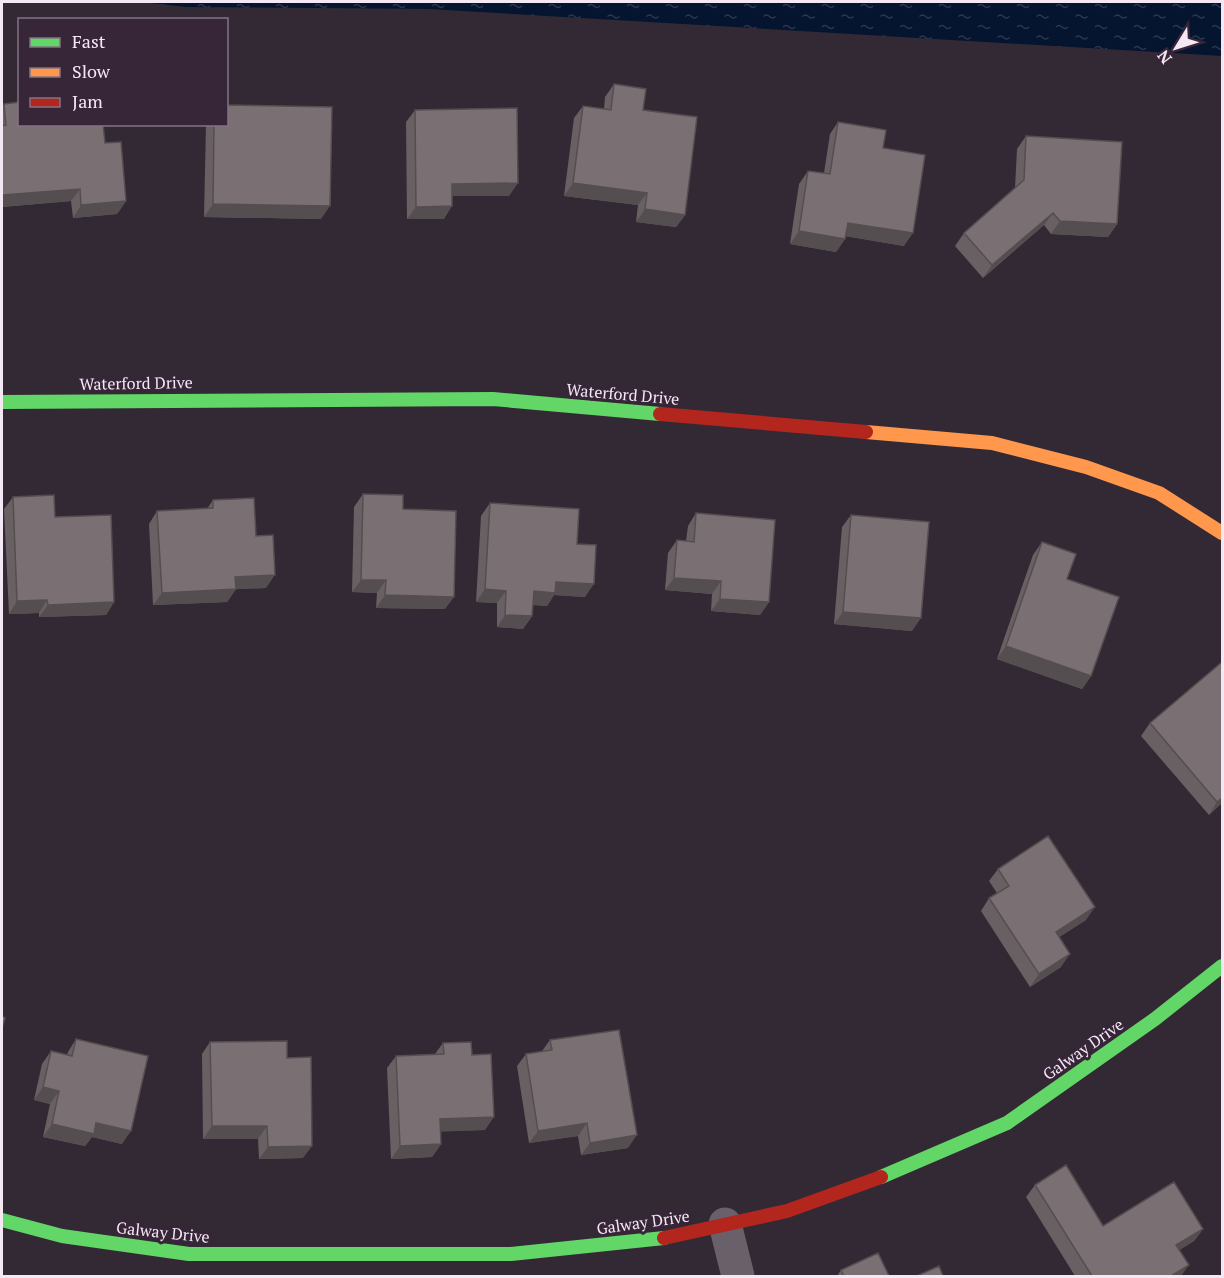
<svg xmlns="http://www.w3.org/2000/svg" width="1224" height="1278" font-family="'PT Serif',serif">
  <defs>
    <pattern id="water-ripples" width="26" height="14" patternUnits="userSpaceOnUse" patternTransform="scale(1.5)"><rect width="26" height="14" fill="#05152f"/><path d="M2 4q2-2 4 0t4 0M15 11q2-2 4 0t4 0" fill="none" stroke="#2a374e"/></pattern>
  </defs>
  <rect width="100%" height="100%" fill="#332934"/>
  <path fill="url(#water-ripples)" d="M141 2H1222V56L429 9 186 7Z"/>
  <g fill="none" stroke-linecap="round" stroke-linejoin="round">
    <path stroke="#69606a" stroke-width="33" d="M725 1224 738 1276"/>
    <path stroke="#63d668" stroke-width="14" d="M2 402 493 399 660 414
      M881 1177 1007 1123 1155 1019 1222 966
      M2 1220 62 1236 189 1254H511L664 1238"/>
    <path stroke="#ff974d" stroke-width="14" d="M866 432 992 443 1086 467 1159 493 1222 533"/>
    <path stroke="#b3261e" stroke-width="14" d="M660 414 866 432
      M664 1238 787 1211 881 1177"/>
  </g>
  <path fill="#696063" d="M614 84 643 110 685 215 676 227 636 222 638 205 564 196 574 118 583 106 604 109 605 97Z
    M4 104 105 143 126 201 117 214 73 218 71 201 2 207V108Z
    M415 110 509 196H452L444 219H407L406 122Z
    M838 122 883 148 904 246 845 236V239L836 252 790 244 799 184 808 171 824 173 830 134Z
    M206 124H226L321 219 204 217Z
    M1026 136 1117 224 1108 237 1051 234 1044 225 983 278 955 246 964 233 1015 188 1017 149Z
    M363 494 403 509 445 609 376 608 377 593 352 592 354 507Z
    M13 497 55 517 114 602 106 615 39 617V613L9 614 4 509Z
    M213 500 256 536 266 588 236 589 227 602 153 605 149 524 157 511 207 509Z
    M490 503 577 544 585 597 554 595 547 606 533 605 532 616 523 629 497 627V603L476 602 481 516Z
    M696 513 769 602 760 615 711 611 712 594 665 590 668 553 677 540 686 541 688 526Z
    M851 515 912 631 834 624 842 527Z
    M1042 542 1067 579 1091 676 1082 689 997 659 1033 555Z
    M1222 662V803L1209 815 1141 736 1150 723Z
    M998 869 1086 920 1059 937 1061 967 1030 987 981 911 989 898 997 893 989 881Z
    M76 1039 122 1144 92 1137 85 1146 43 1137 50 1104 34 1100 42 1064 51 1051 67 1055 68 1052Z
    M550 1040 628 1148 581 1155 578 1136 529 1143 517 1066 526 1054 542 1051Z
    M210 1042 287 1058 303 1158 259 1159 258 1139H203L202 1054Z
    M443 1043 472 1055 485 1130 440 1131 441 1144 432 1157 391 1159 387 1068 396 1056 435 1054Z
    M1035 1185 1103 1226 1203 1229 1194 1241 1179 1250 1181 1276H1075L1026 1197Z
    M841 1270 889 1276H837Z"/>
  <path fill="#554e50" d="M518 183 509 196H443L452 184Z
    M573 183 647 193 638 205 564 196Z
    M80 189 71 201 2 207V195Z
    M126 201 117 214 73 218 81 205Z
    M213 204 330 206 321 219 204 217Z
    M452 206 444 219H407L416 207Z
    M645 209 685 215 676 227 636 222Z
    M1053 213 1044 225 983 278 992 265Z
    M1060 221 1117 224 1108 237 1051 234Z
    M848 223 913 233 904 246 839 235Z
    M799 231 845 239 836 252 790 244Z
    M275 575 266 588 236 589 227 602 153 605 162 593 235 577Z
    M674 578 721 581 712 594 665 590Z
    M361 580H386L377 593 352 592Z
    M556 582 594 584 585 597 554 595 547 606 525 604 534 591Z
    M485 589 506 591 497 603 476 602Z
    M385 595 454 597 445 609 376 608Z
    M720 599 769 602 760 615 711 611Z
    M47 600 39 613 9 614 17 601Z
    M114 602 106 615 39 617 48 605Z
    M843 612 921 618 912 631 834 624Z
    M505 615 532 616 523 629 497 627Z
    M1006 646 1091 676 1082 689 997 659Z
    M1222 798V803L1209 815 1217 802Z
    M1095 907 1086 920 1047 945 1056 932Z
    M1070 954 1061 967 1030 987 1039 974Z
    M43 1087 59 1091 50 1104 34 1100Z
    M494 1117 485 1130 431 1132 440 1119Z
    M96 1123 131 1131 122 1144 92 1137 85 1146 43 1137 52 1124Z
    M587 1123 578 1136 529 1143 538 1131Z
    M212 1126H267L258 1139H203Z
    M637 1135 628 1148 581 1155 590 1143Z
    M441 1144 432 1157 391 1159 400 1146Z
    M312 1146 303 1158 259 1159 268 1147Z
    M1203 1229 1194 1241 1167 1258 1176 1245Z
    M1189 1265 1181 1276H1171Z"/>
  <path fill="#7a7073" stroke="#554e50" stroke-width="1.5" d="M614 84 646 89 643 110 697 117 685 215 645 209 647 193 573 183 583 106 611 110Z
    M20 102V124H103L105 143 121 142 126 201 81 205 80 189 2 195V126L6 125 4 104Z
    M226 105 332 107 330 206 213 204 214 124H226Z
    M517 108 518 183 452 184V206L416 207 415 110Z
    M838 122 886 130 883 148 925 155 913 233 848 223 845 239 799 231 808 171 830 174Z
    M1026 136 1122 142 1117 224 1060 221 1053 213 992 265 964 233 1024 180Z
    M363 494 403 495V509L456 511 454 597 385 595 386 580H361Z
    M54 495 55 517 111 515 114 602 48 605 47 600 17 601 13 497Z
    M254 498 256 536 273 535 275 575 235 577 236 589 162 593 157 511 213 508V500Z
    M490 503 579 509 577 544 596 545 594 584 556 582 555 593 534 591 532 616 505 615 506 591 485 589Z
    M696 513 775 520 769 602 720 599 721 581 674 578 677 540 694 542Z
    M851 515 929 522 921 618 843 612Z
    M1042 542 1076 554 1067 579 1119 597 1091 676 1006 646Z
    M1222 662V798L1217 802 1150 723Z
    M1048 836 1095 907 1056 932 1070 954 1039 974 989 898 1009 886 998 869Z
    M2 1016 5 1018 2 1028Z
    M619 1030 637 1135 590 1143 587 1123 538 1131 526 1054 552 1050 550 1040Z
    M76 1039 148 1056 131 1131 96 1123 94 1134 52 1124 59 1091 43 1087 51 1051 72 1056Z
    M287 1041V1058L311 1057 312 1146 268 1147 267 1126H212L210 1042Z
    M471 1042 472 1055 491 1054 494 1117 440 1119 441 1144 400 1146 396 1056 444 1054 443 1043Z
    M1066 1165 1103 1226 1174 1182 1203 1229 1176 1245 1189 1265 1171 1276H1092L1035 1185Z
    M878 1253 889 1276H844L841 1270Z
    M939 1266 943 1276H917Z"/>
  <g text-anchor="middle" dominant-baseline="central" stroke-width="6" stroke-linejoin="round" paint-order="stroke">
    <g font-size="16" fill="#f5e8f5" stroke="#372538">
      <text transform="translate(136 383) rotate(-1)">Waterford Drive</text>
      <text transform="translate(623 394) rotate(5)">Waterford Drive</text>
      <text transform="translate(1083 1049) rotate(-35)">Galway Drive</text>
      <text transform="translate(643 1222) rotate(-8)">Galway Drive</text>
      <text transform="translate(163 1232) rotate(6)">Galway Drive</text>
    </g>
  </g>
  <rect width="1224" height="1278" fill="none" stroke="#f5e8f5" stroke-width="6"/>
  <rect x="18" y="18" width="210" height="108" fill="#372538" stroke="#837384" stroke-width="1.5"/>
  <rect x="30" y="38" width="30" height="9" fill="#63d668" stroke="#837384" stroke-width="1.5"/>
  <text x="72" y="48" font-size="18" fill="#f5e8f5">Fast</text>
  <rect x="30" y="68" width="30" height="9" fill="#ff974d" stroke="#837384" stroke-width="1.5"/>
  <text x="72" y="78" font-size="18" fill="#f5e8f5">Slow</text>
  <rect x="30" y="98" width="30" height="9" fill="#b3261e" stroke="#837384" stroke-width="1.5"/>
  <text x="72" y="108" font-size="18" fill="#f5e8f5">Jam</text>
  <g transform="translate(1176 48) rotate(232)" stroke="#372538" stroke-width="4.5" paint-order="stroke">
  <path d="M0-4.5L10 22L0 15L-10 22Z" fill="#f5e8f5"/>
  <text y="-9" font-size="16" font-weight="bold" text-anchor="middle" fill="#f5e8f5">N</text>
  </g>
</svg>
